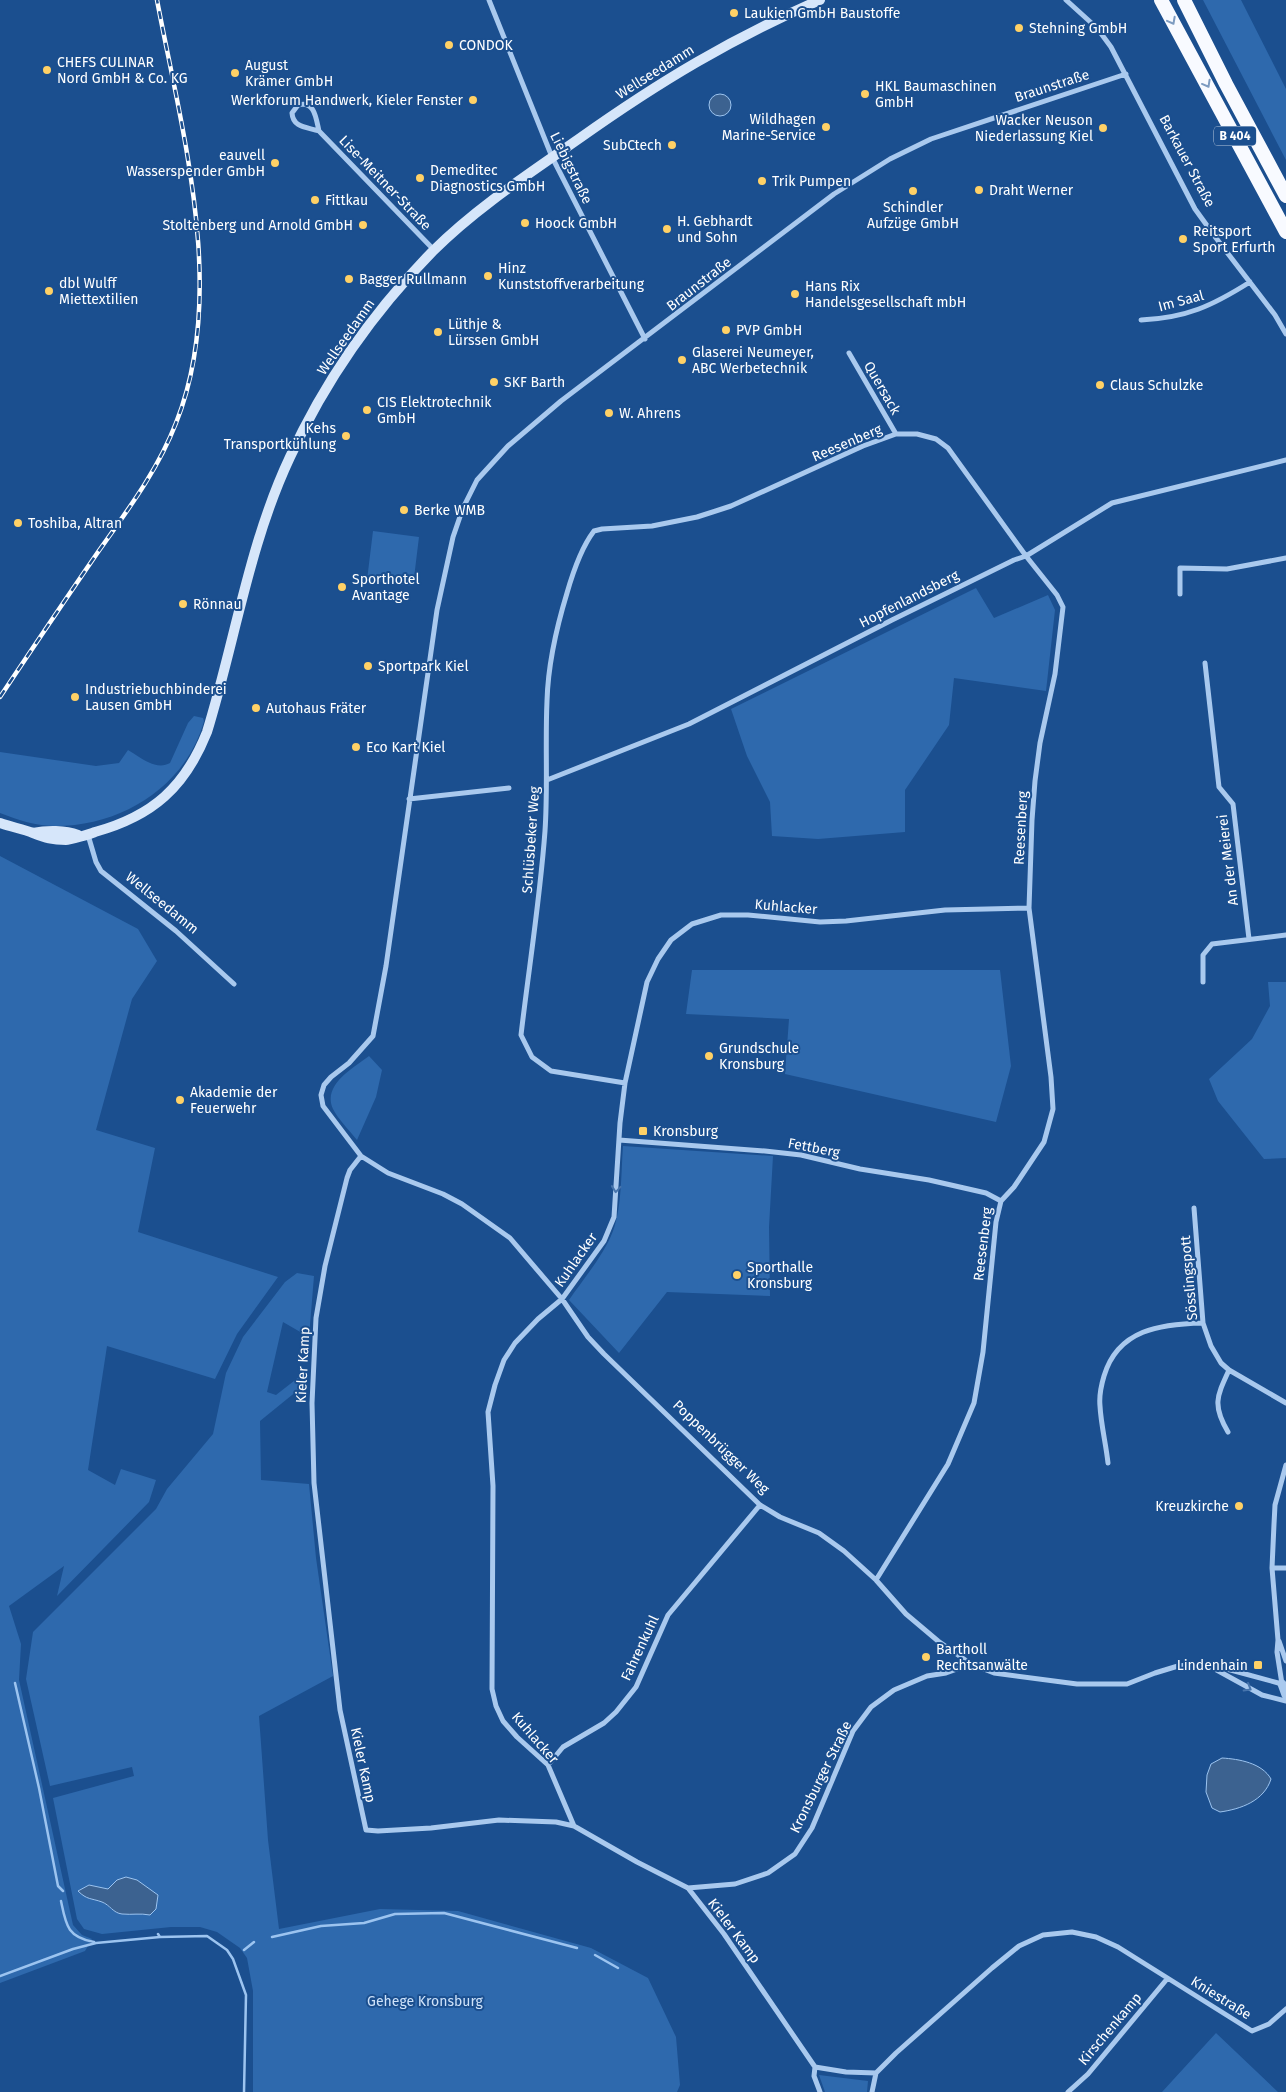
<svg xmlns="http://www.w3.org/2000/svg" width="1286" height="2092" font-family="'Fira Sans',sans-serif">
  <rect width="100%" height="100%" fill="#1b4f8f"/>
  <path fill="#2e69ad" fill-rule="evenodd" d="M1203 0H1241L1286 89V160Z
    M373 531 419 537 413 586 367 580Z
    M976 588 994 618 1048 595 1055 610 1046 691 954 678 949 725 905 790V832L818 839 772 836 770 802 747 756 731 709Z
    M194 716 203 718 204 721C186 786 122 826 56 826 36 826 18 820 0 813V752L96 766 119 763 128 750C140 757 156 771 170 763L188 723Z
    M0 856 138 929 157 961 132 999 96 1130 155 1148 138 1232 278 1277 237 1334 215 1379 107 1346 88 1470 115 1485 121 1469 156 1480 149 1502 57 1596 64 1566 9 1606 21 1644 19 1680 73 1925 82 1935 92 1939 85 1951 0 1983Z
    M692 970H1000L1011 1066 996 1122 785 1074 789 1019 686 1014Z
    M1268 982H1286V1158L1264 1159 1218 1101 1209 1079 1252 1039 1270 1006Z
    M369 1056 382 1070 376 1097 357 1140C349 1130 338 1119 333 1109 322 1085 353 1068 369 1056Z
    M623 1146 773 1156 769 1227 770 1296 667 1292 619 1353 569 1300C584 1278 604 1255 613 1231 622 1207 621 1172 623 1146Z
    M297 1273 314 1276 309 1337 283 1322 267 1392 276 1395 308 1370V1382L260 1421 261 1480 309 1484 316 1558 333 1676 259 1716 268 1840 279 1929 380 1909 458 1911 591 1948 648 1978 676 2037 680 2085 677 2092H253V1991L247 1958 240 1948 217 1932 200 1927H171L102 1934 84 1929 77 1919 53 1798 134 1776 132 1767 50 1786 26 1679 33 1632 156 1509 167 1489 213 1434 226 1373 243 1337 285 1282ZM117 1880 150 1915C140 1913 132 1915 122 1914 113 1913 110 1906 102 1902 92 1898 88 1900 78 1891L89 1885 108 1889Z
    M1216 2033 1278 2092H1162Z
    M819 2075 868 2081 867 2092H825Z"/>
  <path fill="#3c6290" stroke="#9cc4f0" d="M709 105a11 11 0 1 1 22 0a11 11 0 1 1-22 0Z
    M1222 1758C1239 1759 1262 1763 1271 1779 1264 1801 1241 1809 1220 1812L1212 1808 1206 1792 1207 1775 1211 1764Z
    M126 1877 137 1880 158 1895 156 1909 150 1915C140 1913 132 1915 122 1914 113 1913 110 1905 102 1902 91 1898 87 1900 78 1891L89 1885 108 1889 117 1880Z"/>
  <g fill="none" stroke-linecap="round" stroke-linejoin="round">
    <path stroke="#9cc4f0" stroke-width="2.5" d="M15 1683 39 1788 58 1886 63 1891
      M61 1901C66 1925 67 1937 94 1942
      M158 1934 160 1937 207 1936 227 1950 233 1959 246 1995 244 2092
      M272 1937 321 1926 364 1923 395 1914 444 1913 577 1948
      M244 1950 254 1942
      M595 1955 618 1968
      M0 1976 73 1949 96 1943 160 1937"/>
    <path stroke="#a9c9ee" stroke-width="5" d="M489 0 552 157 645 339
      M1066 0 1097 28 1111 47 1195 209 1216 238 1275 315 1286 334
      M1126 74 931 139 890 159 834 194 561 401 508 446 477 480 463 508 453 537 437 610 386 966 373 1036 349 1063 331 1077 324 1085 321 1095 323 1106 361 1156 388 1173 443 1194 462 1204 510 1238 562 1299 588 1337 604 1354 760 1505 780 1517 819 1533 844 1551 876 1580 906 1614 938 1641 971 1664 994 1673 1077 1684H1127L1155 1673 1178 1666 1188 1665 1227 1669 1282 1684 1277 1652 1278 1640 1272 1568 1274 1524 1275 1505 1286 1465
      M319 131C307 127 293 128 292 113L298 105C315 100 316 119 319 131L434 250
      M1141 320C1186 318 1212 306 1250 282
      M849 353 896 434
      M1180 594V568L1227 569 1286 558
      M1205 663 1219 787 1233 804 1249 939
      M547 780 689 724 892 620 1014 560 1026 556 1112 503 1286 460
      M409 799 509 788
      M88 835 96 862 101 871 176 931 234 984
      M1203 982V955L1212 944 1286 935
      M625 1083 551 1071 532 1057 521 1035C529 967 540 899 545 831 548 787 545 745 547 701 548 664 556 629 567 593 573 572 581 548 594 531L602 529 652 526 697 517 731 506 863 446 896 434H917L936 439 948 448 1026 556 1057 595 1063 607 1055 674 1040 743 1035 781 1032 820 1029 908 1051 1077 1053 1109 1044 1142 1014 1187 1001 1201 996 1222 983 1352 974 1403 948 1464 876 1580
      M619 1140 765 1151 801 1155 860 1169 929 1180 986 1193 1001 1201
      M361 1156 350 1170 347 1178 325 1266 316 1318 312 1403 314 1483 340 1710 366 1830 378 1831 431 1828 499 1820 556 1822 574 1826 637 1862 688 1888 724 1934 815 2067 846 2072 876 2073
      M1194 1208 1203 1323 1211 1346 1221 1363 1229 1370 1286 1403
      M1228 1432C1212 1405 1217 1396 1229 1370
      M1108 1463C1106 1444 1101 1425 1100 1406 1099 1396 1101 1386 1104 1376 1118 1329 1161 1324 1203 1323
      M1272 1568H1286
      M1279 1641 1286 1661
      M1213 1668 1262 1695 1286 1701
      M548 1765 563 1747 604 1723 616 1712 636 1687 668 1615 760 1505
      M574 1826 548 1765 517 1737 503 1721 496 1706 492 1689 493 1486 488 1412 495 1385 504 1360 515 1343 538 1319 562 1299 604 1241 614 1217 620 1123 625 1083 647 982 658 959 671 940 692 924 721 915H748L820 922 846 921 945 910 1029 908
      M688 1888 735 1884 768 1873 795 1854 812 1828 853 1731 871 1707 894 1690 927 1676 946 1673 971 1664
      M815 2067 814 2076 820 2092
      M872 2092 876 2073 896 2053 992 1968 1019 1946 1043 1935 1072 1932 1096 1937 1118 1947 1252 2031 1269 2024 1286 2009
      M1068 2092 1088 2074 1167 1979"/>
    <path stroke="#a9c9ee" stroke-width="9" d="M1282 1684 1286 1695"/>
    <path stroke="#d6e6fa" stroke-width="10" d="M0 823C11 827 23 829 33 833 46 838 52 840 66 840 70 840 90 834 95 832 153 816 185 787 207 732 235 641 249 544 290 457 325 381 374 311 433 251 476 208 530 173 580 138 659 82 732 38 820 0
      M33 833C47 830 65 830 78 835"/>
    <path stroke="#f8faff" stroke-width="14" d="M1161 0 1286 232
      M1184 0 1226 84 1286 196"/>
    <defs>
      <path id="rail" d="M0 697C32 649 65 600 98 552 127 511 158 470 176 423 228 293 182 132 157 0"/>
    </defs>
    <use href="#rail" stroke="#fff" stroke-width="4.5"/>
    <use href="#rail" stroke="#1b4f8f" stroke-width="2.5" stroke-dasharray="8" stroke-linecap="butt"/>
  </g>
  <defs><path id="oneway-chevron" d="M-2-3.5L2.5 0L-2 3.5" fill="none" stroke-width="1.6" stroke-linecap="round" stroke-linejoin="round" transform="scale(1.25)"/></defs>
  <g stroke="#7e9cc1">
    <use href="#oneway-chevron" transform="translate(1172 21) rotate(62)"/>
    <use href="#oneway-chevron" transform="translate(1207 84) rotate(61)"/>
  </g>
  <g stroke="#4674ac">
    <use href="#oneway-chevron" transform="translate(616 1189) rotate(95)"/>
    <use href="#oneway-chevron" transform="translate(1248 1688) rotate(30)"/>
  </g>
  <g fill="#ffd166" stroke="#1b4f8f" stroke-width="2">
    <circle cx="734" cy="13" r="5"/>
    <circle cx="1019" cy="28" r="5"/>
    <circle cx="449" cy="45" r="5"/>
    <circle cx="47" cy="70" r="5"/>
    <circle cx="235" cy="73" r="5"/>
    <circle cx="865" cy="94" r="5"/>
    <circle cx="473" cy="100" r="5"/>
    <circle cx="826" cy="127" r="5"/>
    <circle cx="1103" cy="128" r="5"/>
    <circle cx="672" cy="145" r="5"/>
    <circle cx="275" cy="163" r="5"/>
    <circle cx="420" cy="178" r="5"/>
    <circle cx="762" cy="181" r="5"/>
    <circle cx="979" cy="190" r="5"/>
    <circle cx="913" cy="191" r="5"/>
    <circle cx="315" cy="200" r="5"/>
    <circle cx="525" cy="223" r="5"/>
    <circle cx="363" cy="225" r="5"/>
    <circle cx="667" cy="229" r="5"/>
    <circle cx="1183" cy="239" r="5"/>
    <circle cx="488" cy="276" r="5"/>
    <circle cx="349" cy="279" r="5"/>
    <circle cx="49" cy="291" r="5"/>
    <circle cx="795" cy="294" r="5"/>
    <circle cx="726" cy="330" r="5"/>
    <circle cx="438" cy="332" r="5"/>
    <circle cx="682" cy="360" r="5"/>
    <circle cx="494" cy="382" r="5"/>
    <circle cx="1100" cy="385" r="5"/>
    <circle cx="367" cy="410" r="5"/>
    <circle cx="609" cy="413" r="5"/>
    <circle cx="346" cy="436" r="5"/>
    <circle cx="404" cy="510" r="5"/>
    <circle cx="18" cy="523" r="5"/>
    <circle cx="342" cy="587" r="5"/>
    <circle cx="183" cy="604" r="5"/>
    <circle cx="368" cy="666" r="5"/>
    <circle cx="75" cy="697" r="5"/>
    <circle cx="256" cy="708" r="5"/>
    <circle cx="356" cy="747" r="5"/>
    <circle cx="709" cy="1056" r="5"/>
    <circle cx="180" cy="1100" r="5"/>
    <rect x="638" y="1126" width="10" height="10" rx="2.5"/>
    <circle cx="737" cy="1275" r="5"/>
    <circle cx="1239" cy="1506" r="5"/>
    <circle cx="926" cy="1657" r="5"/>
    <rect x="1253" y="1660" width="10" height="10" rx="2.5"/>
  </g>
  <g text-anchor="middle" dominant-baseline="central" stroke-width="4" stroke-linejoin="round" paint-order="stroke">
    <rect fill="#1b4f8f" stroke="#bbcadd" stroke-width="1" x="1214" y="126.5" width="42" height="19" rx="4"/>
    <g font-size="12" font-weight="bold" fill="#fff">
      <text x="1235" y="136">B 404</text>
    </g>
    <g font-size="14" fill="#fff" stroke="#1b4f8f" text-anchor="start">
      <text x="744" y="13">Laukien GmbH Baustoffe</text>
      <text x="1029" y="28">Stehning GmbH</text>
      <text x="459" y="45">CONDOK</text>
      <text x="57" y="62">CHEFS CULINAR<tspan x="57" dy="16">Nord GmbH &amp; Co. KG</tspan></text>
      <text x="245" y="65">August<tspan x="245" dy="16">Krämer GmbH</tspan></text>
      <text x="875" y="86">HKL Baumaschinen<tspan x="875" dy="16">GmbH</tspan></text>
      <text x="463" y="100" text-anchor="end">Werkforum Handwerk, Kieler Fenster</text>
      <text x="816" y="119" text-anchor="end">Wildhagen<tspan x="816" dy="16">Marine-Service</tspan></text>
      <text x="1093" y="120" text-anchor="end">Wacker Neuson<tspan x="1093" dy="16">Niederlassung Kiel</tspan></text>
      <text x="662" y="145" text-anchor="end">SubCtech</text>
      <text x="265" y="155" text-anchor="end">eauvell<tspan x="265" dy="16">Wasserspender GmbH</tspan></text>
      <text x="430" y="170">Demeditec<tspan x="430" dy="16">Diagnostics GmbH</tspan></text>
      <text x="772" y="181">Trik Pumpen</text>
      <text x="989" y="190">Draht Werner</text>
      <text x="325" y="200">Fittkau</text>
      <text x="913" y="207" text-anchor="middle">Schindler<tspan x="913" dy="16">Aufzüge GmbH</tspan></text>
      <text x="677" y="221">H. Gebhardt<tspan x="677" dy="16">und Sohn</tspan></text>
      <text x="535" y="223">Hoock GmbH</text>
      <text x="353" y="225" text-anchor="end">Stoltenberg und Arnold GmbH</text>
      <text x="1193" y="231">Reitsport<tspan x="1193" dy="16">Sport Erfurth</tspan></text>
      <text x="498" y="268">Hinz<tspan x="498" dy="16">Kunststoffverarbeitung</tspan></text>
      <text x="359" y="279">Bagger Rullmann</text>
      <text x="59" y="283">dbl Wulff<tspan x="59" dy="16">Miettextilien</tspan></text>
      <text x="805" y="286">Hans Rix<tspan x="805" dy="16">Handelsgesellschaft mbH</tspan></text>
      <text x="448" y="324">Lüthje &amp;<tspan x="448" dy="16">Lürssen GmbH</tspan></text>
      <text x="736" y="330">PVP GmbH</text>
      <text x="692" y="352">Glaserei Neumeyer,<tspan x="692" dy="16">ABC Werbetechnik</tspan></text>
      <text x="504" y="382">SKF Barth</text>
      <text x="1110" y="385">Claus Schulzke</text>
      <text x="377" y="402">CIS Elektrotechnik<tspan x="377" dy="16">GmbH</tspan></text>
      <text x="619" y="413">W. Ahrens</text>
      <text x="336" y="428" text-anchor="end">Kehs<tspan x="336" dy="16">Transportkühlung</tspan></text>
      <text x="414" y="510">Berke WMB</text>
      <text x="28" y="523">Toshiba, Altran</text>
      <text x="352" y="579">Sporthotel<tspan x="352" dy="16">Avantage</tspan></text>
      <text x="193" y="604">Rönnau</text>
      <text x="378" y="666">Sportpark Kiel</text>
      <text x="85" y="689">Industriebuchbinderei<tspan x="85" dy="16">Lausen GmbH</tspan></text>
      <text x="266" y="708">Autohaus Fräter</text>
      <text x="366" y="747">Eco Kart Kiel</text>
      <text x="719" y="1048">Grundschule<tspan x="719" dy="16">Kronsburg</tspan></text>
      <text x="190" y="1092">Akademie der<tspan x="190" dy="16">Feuerwehr</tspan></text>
      <text x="653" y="1131">Kronsburg</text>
      <text x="747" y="1267">Sporthalle<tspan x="747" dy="16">Kronsburg</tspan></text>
      <text x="1229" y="1506" text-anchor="end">Kreuzkirche</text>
      <text x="936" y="1649">Bartholl<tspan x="936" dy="16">Rechtsanwälte</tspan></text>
      <text x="1248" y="1665" text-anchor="end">Lindenhain</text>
    </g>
    <g font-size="14" fill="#fff" stroke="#1b4f8f">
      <text transform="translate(655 72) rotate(-32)">Wellseedamm</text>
      <text transform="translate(1052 86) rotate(-18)">Braunstraße</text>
      <text transform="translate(1187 161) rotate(62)">Barkauer Straße</text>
      <text transform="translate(571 168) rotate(64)">Liebigstraße</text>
      <text transform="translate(385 183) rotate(46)">Lise-Meitner-Straße</text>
      <text transform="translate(699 284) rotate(-38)">Braunstraße</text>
      <text transform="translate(1181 301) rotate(-15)">Im Saal</text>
      <text transform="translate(346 337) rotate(-55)">Wellseedamm</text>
      <text transform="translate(882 388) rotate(60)">Quersack</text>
      <text transform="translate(847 443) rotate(-23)">Reesenberg</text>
      <text transform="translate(909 599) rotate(-27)">Hopfenlandsberg</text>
      <text transform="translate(1021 828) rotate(-87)">Reesenberg</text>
      <text transform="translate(531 840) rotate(-86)">Schlüsbeker Weg</text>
      <text transform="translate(1228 860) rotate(-97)">An der Meierei</text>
      <text transform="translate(162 903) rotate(39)">Wellseedamm</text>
      <text transform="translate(786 907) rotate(5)">Kuhlacker</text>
      <text transform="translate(814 1148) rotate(11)">Fettberg</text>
      <text transform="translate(983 1244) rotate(-83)">Reesenberg</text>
      <text transform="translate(576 1260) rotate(-55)">Kuhlacker</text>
      <text transform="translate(1189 1278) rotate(-95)">Sösslingspott</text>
      <text transform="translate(303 1365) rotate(-87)">Kieler Kamp</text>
      <text transform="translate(721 1447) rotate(44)">Poppenbrügger Weg</text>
      <text transform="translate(640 1648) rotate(-65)">Fahrenkuhl</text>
      <text transform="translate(535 1738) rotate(49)">Kuhlacker</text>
      <text transform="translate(363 1765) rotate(78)">Kieler Kamp</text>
      <text transform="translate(821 1777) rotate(-64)">Kronsburger Straße</text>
      <text transform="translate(734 1931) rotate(53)">Kieler Kamp</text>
      <text transform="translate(1221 1998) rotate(32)">Kniestraße</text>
      <text transform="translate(1110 2029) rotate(-50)">Kirschenkamp</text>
    </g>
    <g font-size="14" fill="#cfe3fa" stroke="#1b4f8f">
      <text x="425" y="2001">Gehege Kronsburg</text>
    </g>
  </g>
</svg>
